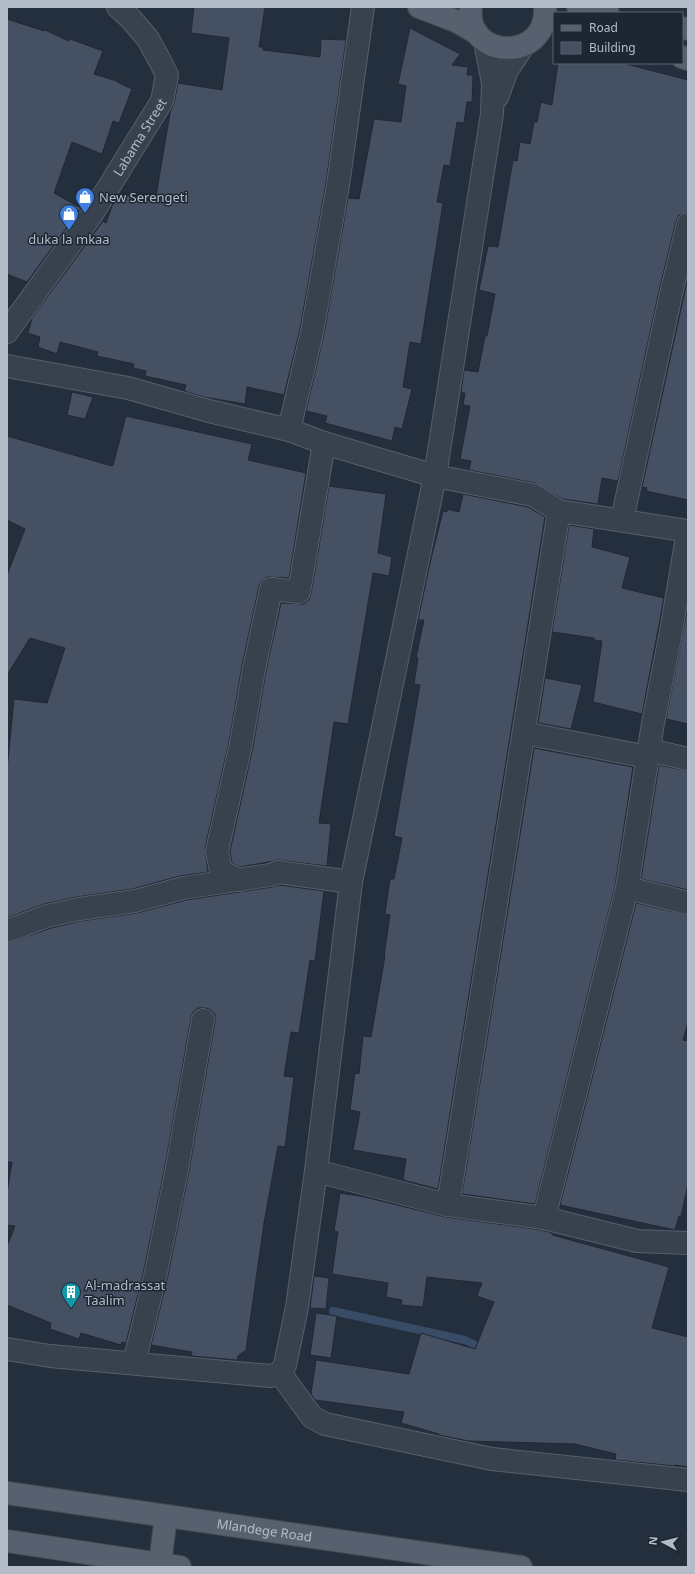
<svg xmlns="http://www.w3.org/2000/svg" width="695" height="1574" font-family="'Noto Sans',sans-serif">
  <rect width="100%" height="100%" fill="#242f3e"/>
  <g fill="none" stroke-linecap="round" stroke-linejoin="round">
    <path stroke="#394c67" stroke-width="8" d="M333 1311 465 1340 486 1350"/>
  </g>
  <path fill="#455162" stroke="#1f2835" d="M194 7H265L259 47H263V50L320 57 321 39 346 40 326 183 300 329 284 395 247 387 245 404 204 397 184 391 186 385 145 376 146 371 133 368 134 364 97 356 98 352 60 342 57 354 38 347 40 337 28 333 32 318 103 221 106 223 112 206 120 193 155 202 170 113 174 103 178 83 222 90 229 38 191 33Z
    M7 19 44 31 45 30 69 41 70 39 103 51 94 74 117 81V82L132 89 119 123 113 121 102 154 72 142 54 193 81 208 27 282 7 274Z
    M410 28 460 54 452 65 468 67 467 75H473L472 102H467L464 123 457 122 450 166 444 165 437 202 443 203 421 344 410 342 403 387 412 389 402 429 395 427 392 441 325 423 327 416 306 411 324 334 348 198 359 199 374 119 401 122 406 86 398 84Z
    M558 63H622L688 80V212L679 215 676 221 659 291 618 481 602 478 598 504 563 499 535 483 469 470 471 461 460 459 470 406 463 405 465 393H461L464 370 478 372 485 336H487L495 294 479 290 488 246 498 247 513 160 517 161 520 142 530 144 534 122H537L541 102 552 105Z
    M688 277V500L646 491 647 488 642 487Z
    M72 392 93 397 85 419 67 415Z
    M126 416 252 444 248 460 306 473 289 578 267 577 262 581 259 586 242 666 229 742 205 848 208 872 180 876 132 889 77 897 44 904 7 918V769L14 699 47 703 65 648 30 638 7 675V575L25 529 7 520V436L112 466 113 465Z
    M329 486 386 494 378 553 392 557 389 576 373 573 348 724 334 722 319 823 331 824 327 866 279 860 240 867 232 863 230 851 253 747 266 671 281 603 303 604 309 600 311 594Z
    M463 494 528 507 545 517 438 1189 403 1180 406 1159 353 1150 360 1112 350 1110 355 1073 359 1074 363 1036 371 1037 385 956H384L390 915 385 914 390 879H394L402 838 394 836 420 685 414 684 418 658H416L424 620H418L430 563 443 511 447 512V509L459 512Z
    M569 525 594 529 592 547 630 557 622 588 664 598 642 714 593 702 602 641 594 640V638L552 632Z
    M688 606V724L666 719Z
    M545 678 582 685 571 729 538 723Z
    M534 748 633 767 615 886 535 1204 462 1194Z
    M659 765 688 771V890L641 879Z
    M279 885 324 891 315 961 310 960 299 1033 291 1032 284 1076 294 1077 285 1147 278 1146 264 1223 246 1350 238 1356 237 1360 191 1356 192 1352 151 1345 167 1280 188 1176 215 1022V1015L211 1010 206 1008H198L193 1012 191 1018 164 1172 143 1274 126 1343 122 1342 121 1345 81 1333 79 1339 50 1329 51 1323 7 1305V1246L15 1226 7 1225V1193L12 1162H7V943L51 928 81 921 137 913 186 900 272 887Z
    M636 903 688 915V1022L683 1040 688 1041V1185L681 1216H679L675 1230 560 1205Z
    M340 1193 365 1197 446 1217 542 1230 552 1233V1235L669 1267 652 1328 688 1337V1467L675 1465V1466L615 1460 616 1454 575 1444 469 1441 439 1435V1434L401 1423 404 1412 315 1400 311 1394 316 1360 409 1374 421 1333 475 1349 494 1302 477 1296 482 1283 427 1277 423 1307 401 1305 402 1300 386 1297 388 1283 332 1274 338 1232 334 1231Z
    M314 1276 329 1278 326 1309 310 1308Z
    M316 1313 337 1316 331 1358 310 1355Z"/>
  <g fill="none" stroke-linecap="round" stroke-linejoin="round">
    <defs>
      <g id="minor">
        <path d="M497 97 507 70 523 46"/>
        <path id="s1" d="M7 332 92 214 162 101 167 75 160 61 148 39 131 19 118 7"/>
        <path d="M7 366 128 388 209 411 289 430 324 443 435 476 533 495 559 511 688 531"/>
        <path d="M289 430 312 332 338 185 363 7"/>
        <path d="M622 520 671 294 688 224"/>
        <path d="M524 733 648 757"/>
        <path d="M649 750 688 759"/>
        <path d="M239 880 221 871 217 851 241 744 254 669 271 589 299 592 324 443"/>
        <path d="M627 888 688 903"/>
        <path d="M7 931 47 916 79 909 135 901 183 888 270 875 278 872 351 882"/>
        <path d="M316 1171 448 1205 544 1218 637 1241 688 1243"/>
        <path d="M448 1205 559 511"/>
        <path d="M544 1218 627 888 653 723 671 632 688 531"/>
        <path d="M7 1349 50 1356 270 1376 280 1373 285 1365 297 1307 316 1171 351 882 435 476 492 114 493 83 485 42"/>
        <path d="M134 1363 155 1277 176 1174 203 1020"/>
        <path d="M280 1373 312 1417 325 1424 492 1459 688 1480"/>
      </g>
      <g id="major">
        <path d="M419 7 456 21 477 33"/>
        <path d="M471 7C464 60 549 63 545 7"/>
        <path d="M578 7 608 13"/>
        <path d="M682 28 688 29"/>
        <path d="M682 57 688 59"/>
        <path id="s2" d="M7 1493 521 1567"/>
        <path d="M7 1541 180 1567"/>
        <path d="M160 1564 166 1516"/>
      </g>
    </defs>
    <use href="#minor" stroke="#565f6c" stroke-width="24"/>
    <use href="#major" stroke="#414a57" stroke-width="24"/>
    <use href="#minor" stroke="#38414e" stroke-width="22"/>
    <use href="#major" stroke="#56606e" stroke-width="22"/>
  </g>
  <defs>
    <symbol id="shop-pin" viewBox="-11 -11 22 30"><path d="M0 17L-7.5 6A9.5 9.5 0 1 1 7.5 6Z" fill="#3f7fe0" stroke="#1d2633"/><path d="M-5-2.5h2.3a2.7 3.5 0 0 1 5.4 0H5L5.5 6h-11ZM-1.5-2.5h3a1.5 2.3 0 0 0-3 0Z" fill="#fff"/></symbol>
    <symbol id="building-pin" viewBox="-11 -11 22 30"><path d="M0 17L-7.5 6A9.5 9.5 0 1 1 7.5 6Z" fill="#0f9aa8" stroke="#1d2633"/><path d="M-4-6H4V6H1V3H-1V6H-4ZM-2.5-4.3h1.7v1.8h-1.7ZM.8-4.3h1.7v1.8H.8ZM-2.5-1h1.7V.8h-1.7ZM.8-1h1.7V.8H.8Z" fill="#fff"/></symbol>
  </defs>
  <g fill-rule="evenodd">
    <use href="#shop-pin" x="74" y="186" width="22" height="30"/>
    <use href="#shop-pin" x="58" y="203" width="22" height="30"/>
    <use href="#building-pin" x="60" y="1281" width="22" height="30"/>
  </g>
  <g text-anchor="middle" dominant-baseline="central" stroke-width="3" stroke-linejoin="round" paint-order="stroke">
    <g font-size="13" fill="#b4bcc9" stroke="#1d2633">
      <text stroke="none"><textPath href="#s1" startOffset="236">Labama Street</textPath></text>
      <text stroke="none"><textPath href="#s2" startOffset="260">Mlandege Road</textPath></text>
    </g>
    <g font-size="13" fill="#b4bcc9" stroke="#1d2633" text-anchor="start">
      <text x="99" y="197">New Serengeti</text>
      <text x="69" y="239" text-anchor="middle">duka la mkaa</text>
      <text x="85" y="1285">Al-madrassat<tspan x="85" dy="15">Taalim</tspan></text>
    </g>
  </g>
  <rect width="695" height="1574" fill="none" stroke="#b4bcc9" stroke-width="16"/>
  <rect x="553" y="12" width="130" height="52" fill="#1d2633" stroke="#59626f"/>
  <rect x="561" y="25" width="20" height="6" fill="#56606e" stroke="#59626f"/>
  <text x="589" y="32" font-size="12" fill="#b4bcc9">Road</text>
  <rect x="561" y="42" width="20" height="12" fill="#455162" stroke="#59626f"/>
  <text x="589" y="52" font-size="12" fill="#b4bcc9">Building</text>
  <g transform="translate(663 1542) rotate(277)" stroke="#1d2633" stroke-width="3" paint-order="stroke">
  <path d="M0-3L7 15L0 10L-7 15Z" fill="#b4bcc9"/>
  <text y="-6" font-size="11" font-weight="bold" text-anchor="middle" fill="#b4bcc9">N</text>
  </g>
</svg>
